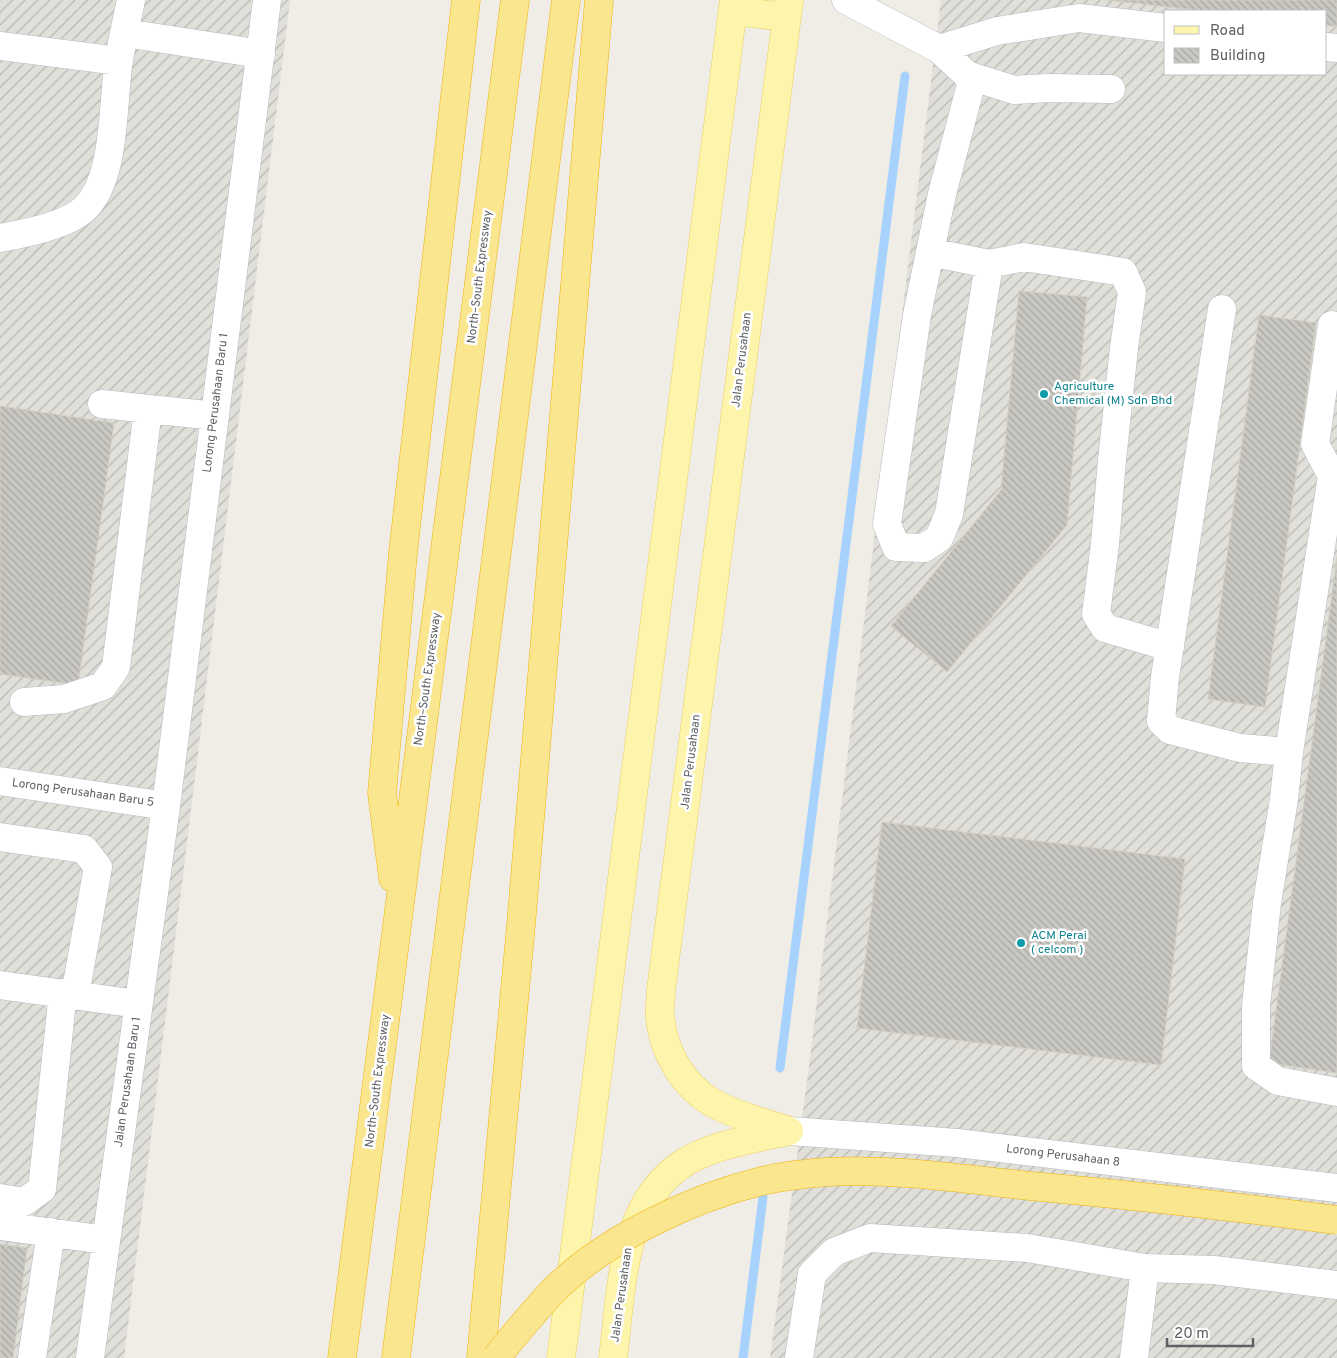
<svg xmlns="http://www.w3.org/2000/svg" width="1337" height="1358" font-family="Overpass,sans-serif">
  <defs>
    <pattern id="industrial-furrows" width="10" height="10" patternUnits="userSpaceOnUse" patternTransform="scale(1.25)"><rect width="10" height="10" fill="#e0dfd9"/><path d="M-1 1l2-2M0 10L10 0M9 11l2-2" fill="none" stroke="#b9b8b4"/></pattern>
    <pattern id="building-back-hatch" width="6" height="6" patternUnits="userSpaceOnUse" patternTransform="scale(1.25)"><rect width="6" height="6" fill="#cac8c2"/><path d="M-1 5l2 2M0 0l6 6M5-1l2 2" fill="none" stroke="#a7a6a1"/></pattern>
  </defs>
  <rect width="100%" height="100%" fill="#efede5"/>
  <path fill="url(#industrial-furrows)" fill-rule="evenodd" d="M0 0H290L124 1358H0Z
    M941 0H1337V1358H770L809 1066ZM1166 11H1326V74H1166Z"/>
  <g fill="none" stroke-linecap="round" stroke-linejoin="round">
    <path stroke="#a6d2fd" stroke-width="9" d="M780 1068 905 76
      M743 1358 763 1197"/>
  </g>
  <path fill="url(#building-back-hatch)" stroke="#d3cfc3" d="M1107 0H1337V27L1326 25V11H1204Z
    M1019 291 1087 297 1067 525 947 672 891 626 1001 490Z
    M1259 315 1316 323 1265 707 1208 699Z
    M0 406 114 423 78 685 0 674Z
    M1337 557V1073L1269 1063Z
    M882 822 1185 859 1161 1065 857 1028Z
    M0 1244 27 1248 13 1358H0Z"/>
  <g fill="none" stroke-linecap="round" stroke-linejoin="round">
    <defs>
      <path id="minor" d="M846 0 939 49 966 74 973 77 942 194 917 315 887 524 896 547 924 548 939 538 949 514 989 264
        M125 33 261 54
        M0 46 119 61
        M1326 47 1337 48
        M939 49 997 31 1079 18 1166 28
        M973 77 1014 90 1048 88 1111 89
        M0 238C23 234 66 225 83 210 117 181 112 101 119 60 122 40 127 20 131 0
        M930 252 989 264 1024 257 1123 272 1132 292 1124 348 1112 460 1105 544 1096 614 1105 628 1170 647
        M1222 309 1165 677 1161 721 1170 730 1240 748 1289 752
        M1332 325 1315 444 1332 476 1337 477
        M102 404 215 416
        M1332 476 1289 752 1284 799 1267 903 1256 1006V1066L1278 1081 1337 1092
        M24 702 64 699 103 686 116 667 148 409
        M0 781 166 806
        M0 837 84 849 98 867 75 995
        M0 985 138 1004
        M789 1131 957 1143 1337 1188
        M0 1198 24 1202 42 1189 63 993
        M0 1226 106 1240
        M32 1358 51 1232
        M90 1358 166 806 267 0
        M799 1358 812 1274 834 1252 870 1238 1027 1248 1145 1268
        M1134 1358 1145 1268 1214 1270 1337 1285"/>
      <path id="major" d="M789 0 661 990C661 999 659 1008 660 1017 663 1051 683 1086 713 1103 736 1116 764 1122 789 1131
        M733 11 786 17
        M561 1358 734 0
        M613 1358C622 1290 620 1201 687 1161 717 1144 756 1138 789 1131"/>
      <path id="highway" d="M393 878 382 793 403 553 466 0
        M342 1358 515 0
        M396 1358 566 0
        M481 1358 521 925 599 0"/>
    </defs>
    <use href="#minor" stroke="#b7babe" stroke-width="29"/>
    <use href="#major" stroke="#eecf5e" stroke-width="29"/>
    <use href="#highway" stroke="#eeb305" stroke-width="29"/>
    <use href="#minor" stroke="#fff" stroke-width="28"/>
    <use href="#major" stroke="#fdf5ab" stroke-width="28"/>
    <use href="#highway" stroke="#fbe690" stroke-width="28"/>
    <defs>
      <path id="highway-bridge" d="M496 1358C515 1334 534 1311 555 1289 606 1239 690 1199 758 1182 780 1176 803 1174 826 1172 891 1168 965 1179 1030 1186 1132 1195 1235 1207 1337 1220"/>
    </defs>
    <use href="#highway-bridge" stroke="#eeb305" stroke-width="29" stroke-linecap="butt"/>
    <use href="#highway-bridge" stroke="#fbe690" stroke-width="28"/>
  </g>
  <g fill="#0f9aa8" stroke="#fff" stroke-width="2">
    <circle cx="1044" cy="394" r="5"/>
    <circle cx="1021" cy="943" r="5"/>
  </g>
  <g text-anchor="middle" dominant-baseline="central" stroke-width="5" stroke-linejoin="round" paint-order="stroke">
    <g font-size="12" fill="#5d6065" stroke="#fff">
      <text transform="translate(480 277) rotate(-83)">North–South Expressway</text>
      <text transform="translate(742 360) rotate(-83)">Jalan Perusahaan</text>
      <text transform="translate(216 403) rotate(-83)">Lorong Perusahaan Baru 1</text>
      <text transform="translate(428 679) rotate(-82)">North–South Expressway</text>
      <text transform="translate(691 762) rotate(-83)">Jalan Perusahaan</text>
      <text transform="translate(83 793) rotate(8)">Lorong Perusahaan Baru 5</text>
      <text transform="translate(378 1081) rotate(-83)">North–South Expressway</text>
      <text transform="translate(128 1082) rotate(-82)">Jalan Perusahaan Baru 1</text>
      <text transform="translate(1063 1156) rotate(7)">Lorong Perusahaan 8</text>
      <text transform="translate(622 1295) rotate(-82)">Jalan Perusahaan</text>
    </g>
    <g font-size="12" fill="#0d838f" stroke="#fff" text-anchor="start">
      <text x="1054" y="387">Agriculture<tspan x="1054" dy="14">Chemical (M) Sdn Bhd</tspan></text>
      <text x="1031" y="936">ACM Perai<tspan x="1031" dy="14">( celcom )</tspan></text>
    </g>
  </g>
  <rect x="1164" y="10" width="162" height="65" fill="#ffffff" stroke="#bebfc1"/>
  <rect x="1174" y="26" width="25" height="8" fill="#fdf5ab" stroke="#bebfc1"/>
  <text x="1210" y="35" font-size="15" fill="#5d6065">Road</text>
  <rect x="1174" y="48" width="25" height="15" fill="url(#building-back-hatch)" stroke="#bebfc1"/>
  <text x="1210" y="60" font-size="15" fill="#5d6065">Building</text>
  <path d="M1167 1338v8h86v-8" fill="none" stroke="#5d6065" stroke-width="2.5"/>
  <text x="1174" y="1338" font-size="15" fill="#5d6065" stroke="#ffffff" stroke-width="4" paint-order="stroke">20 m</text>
</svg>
